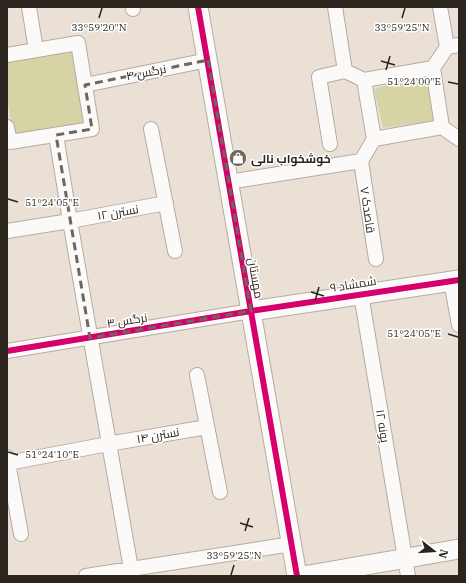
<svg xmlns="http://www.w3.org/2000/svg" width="466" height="583" font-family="'IBM Plex Serif',Cairo,serif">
  <rect width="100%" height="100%" fill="#ebe0d6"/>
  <path fill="#d6d3a5" d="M72 49 85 123 13 135 7 97V61Z
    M427 74 437 120 383 128 374 89Z"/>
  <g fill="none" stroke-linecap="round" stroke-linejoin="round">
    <defs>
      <path id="street" d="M29 7 36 50
        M133 7V9
        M335 7 345 71 364 80 374 139 361 161
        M440 7 447 47
        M7 55 78 43 92 129 10 142 7 127
        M364 80 433 68
        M85 85 208 60
        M442 127 433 68 447 47 459 45
        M442 127 459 139
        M151 129 175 251
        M56 135 70 221 131 569
        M374 139 442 127
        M330 144 319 77 345 71
        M361 161 376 259
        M228 182 361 161
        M7 231 70 221 166 203
        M451 281 459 325
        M361 294 408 576
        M7 351 251 311
        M197 375 220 492
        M7 457 21 534
        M8 463 108 444 207 427
        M86 576 292 544"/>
      <path id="secondary" d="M198 7 297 576
        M251 311 459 280
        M303 576 459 549"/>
    </defs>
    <use href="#street" stroke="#b4aba3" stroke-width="16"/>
    <use href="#secondary" stroke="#b4aba3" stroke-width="21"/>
    <use href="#street" stroke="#fcfaf9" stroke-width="14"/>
    <use href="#secondary" stroke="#fcfaf9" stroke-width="19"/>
    <defs>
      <path id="cycleway" d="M198 7 297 576
        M7 351 251 311 459 280"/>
    </defs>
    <use href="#cycleway" stroke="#fff" stroke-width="8"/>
    <use href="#cycleway" stroke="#d6006c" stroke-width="6"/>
  </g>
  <path fill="none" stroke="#6f665e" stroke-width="3" stroke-dasharray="8 5" stroke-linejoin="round" d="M208 60 251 311 90 338 56 135 92 129 85 85Z"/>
  <path fill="none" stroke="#2c251e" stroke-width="1.5" d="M99 18 102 8M402 18 405 8M381 61 395 65M386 70 390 56M448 82 458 84M8 199 18 202M311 292 324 296M315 301 319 287M448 334 458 337M8 452 18 455M240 523 253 527M245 531 249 518M231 575 234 565"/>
  <defs>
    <symbol id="shop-disc" viewBox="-11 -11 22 22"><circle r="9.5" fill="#6f665e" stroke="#fff"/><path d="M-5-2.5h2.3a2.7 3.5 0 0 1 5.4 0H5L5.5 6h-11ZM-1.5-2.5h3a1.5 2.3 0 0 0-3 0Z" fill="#fff"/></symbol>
  </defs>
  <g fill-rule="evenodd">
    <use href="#shop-disc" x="228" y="148" width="20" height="20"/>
  </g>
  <g text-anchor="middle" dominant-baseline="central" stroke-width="3" stroke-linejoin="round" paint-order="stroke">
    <g font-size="12" fill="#2c251e" stroke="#fff">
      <text transform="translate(146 72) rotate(-11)">نرگس ۴</text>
      <text transform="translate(368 210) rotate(82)">قاصدک ۷</text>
      <text transform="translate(118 212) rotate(-10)">نسترن ۱۲</text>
      <text transform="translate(256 278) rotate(80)">مهستان</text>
      <text transform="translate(353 284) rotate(-9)">شمشاد ۹</text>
      <text transform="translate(127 320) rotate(-9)">نرگس ۳</text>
      <text transform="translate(383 426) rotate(81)">پونه ۱۲</text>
      <text transform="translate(158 435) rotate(-10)">نسترن ۱۴</text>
    </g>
    <g font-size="12" font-weight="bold" fill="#2c251e" stroke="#fff" text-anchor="start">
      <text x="251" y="158">خوشخواب نالی</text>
    </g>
  </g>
  <g font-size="10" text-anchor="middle" fill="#2c251e" stroke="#fff" stroke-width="3" stroke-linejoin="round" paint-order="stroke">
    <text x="99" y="31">33°59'20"N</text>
    <text x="402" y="31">33°59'25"N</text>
    <text x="414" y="85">51°24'00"E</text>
    <text x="52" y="206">51°24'05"E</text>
    <text x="414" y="337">51°24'05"E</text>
    <text x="52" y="458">51°24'10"E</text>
    <text x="234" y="559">33°59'25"N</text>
  </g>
  <rect width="466" height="583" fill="none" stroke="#2c251e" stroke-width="16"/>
  <g transform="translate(434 551) rotate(107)" stroke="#ffffff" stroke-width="3" paint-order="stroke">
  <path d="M0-3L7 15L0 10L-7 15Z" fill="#2c251e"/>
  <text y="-6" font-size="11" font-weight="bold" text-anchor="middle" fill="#2c251e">N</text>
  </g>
</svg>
